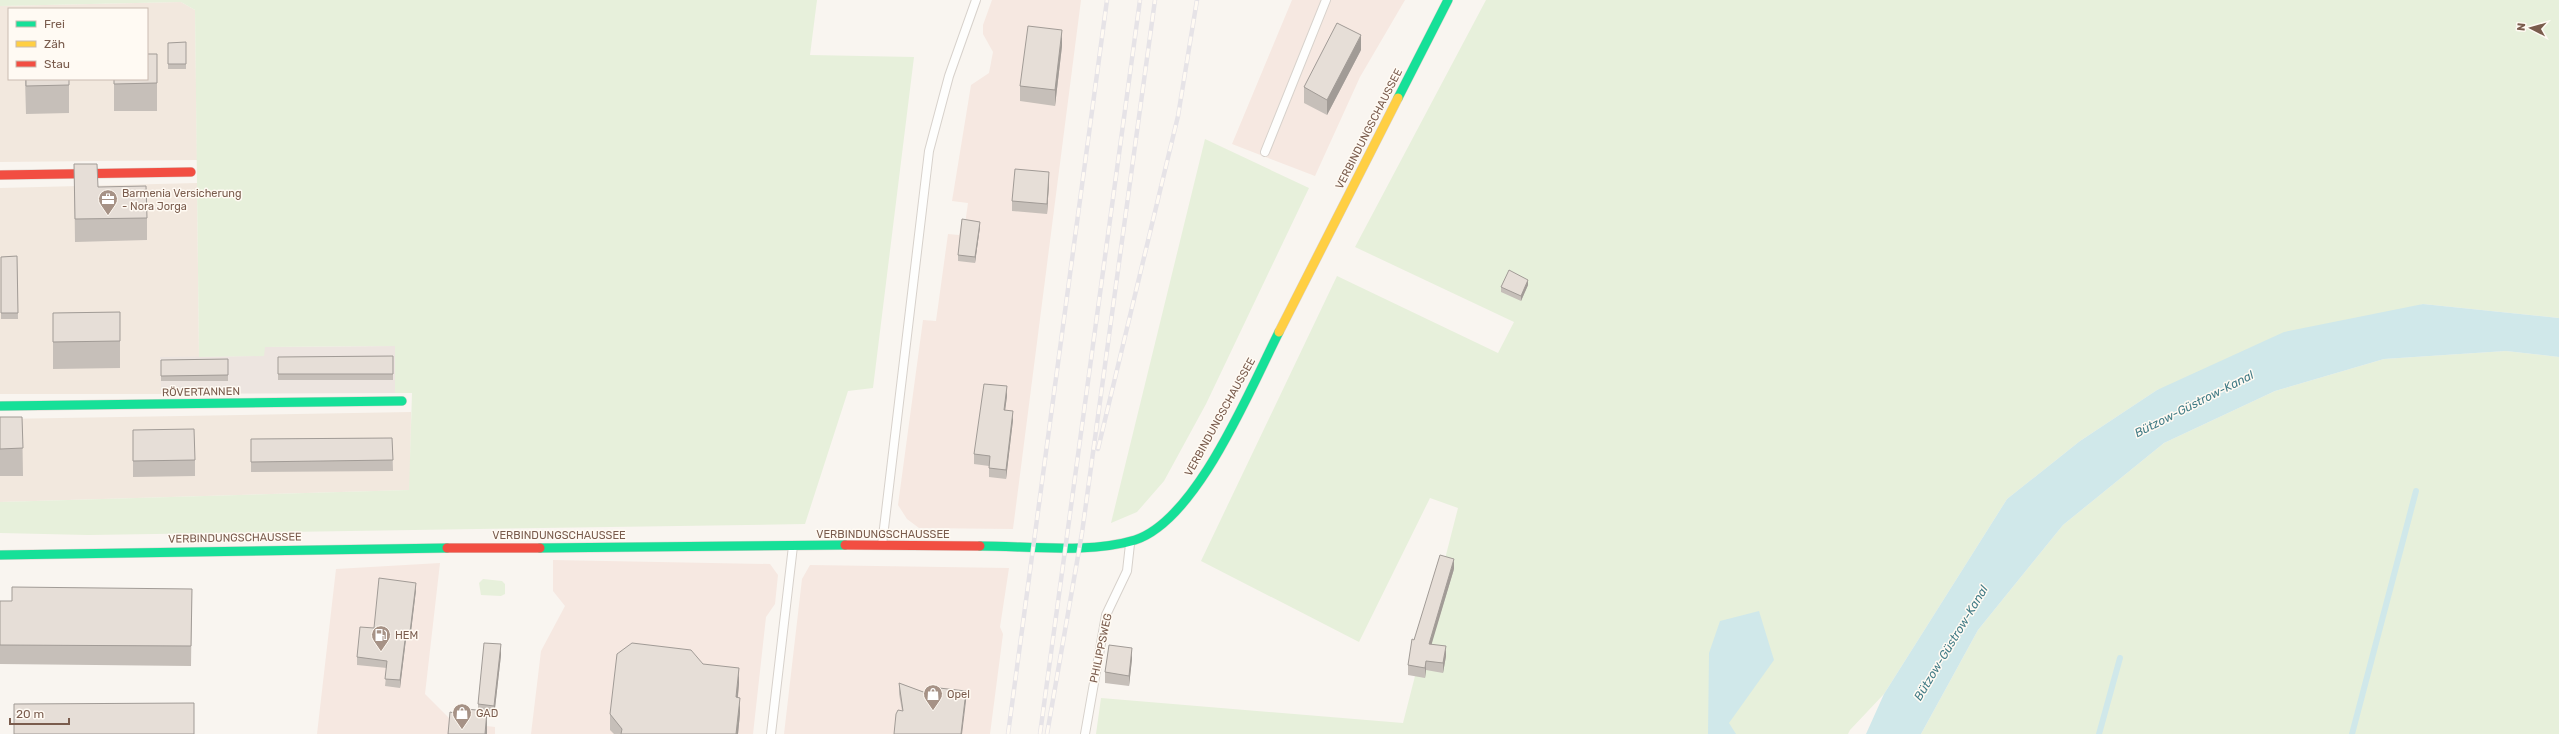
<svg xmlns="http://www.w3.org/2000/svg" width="2559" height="734" font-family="Rubik,sans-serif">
  <rect width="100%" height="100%" fill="#f9f5f0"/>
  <path fill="#f2e8de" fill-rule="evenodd" d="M181 2 195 10 197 160 0 162V6ZM9 9H147V79H9Z
    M197 183 199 357H161V394H0V188Z
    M411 412 410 490 0 502V419Z"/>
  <path fill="#f6e8e1" d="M992 0H1081L1013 529 919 528 907 519 898 505 923 320 936 321 948 234 959 235 961 224H965L968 203 952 201 971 85 989 73 993 52 983 34V25Z
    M1292 0H1405L1360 77 1315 176 1232 144Z
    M553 560 770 564 778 575 775 604 766 617 753 734H531L541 651 565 606 553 591Z
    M440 563 425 694 453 722 495 727V734H317L336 569Z
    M810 565 1009 568 1000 627 1003 634 990 734H784L802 579Z"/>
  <path fill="#ede5e0" d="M395 346V393L161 394 160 357 264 356V347Z"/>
  <path fill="#e7f0db" d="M0 0H817L810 55 914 57 873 388 848 391 805 524 88 535 0 533V502L409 490 412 393H395V346L265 347 264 356 199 357 195 10 181 2 0 6Z
    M1486 0H2559V318L2423 304 2157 390 2080 441 2007 499 1884 694 1850 730 1848 734H1096L1101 698 1403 723 1458 508 1430 498 1359 642 1201 561 1337 276 1498 353 1514 322 1355 247Z
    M1205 139 1309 188 1206 404 1164 481 1137 512 1111 523Z
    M2506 351 2559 357V734H1921L1978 630 2063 525 2164 443 2275 391 2384 359Z
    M483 579 502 581 505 584V594L501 596 481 595 479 583Z"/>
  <path fill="#d0e8ea" d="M2423 304 2559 318V357L2506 351 2384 359 2275 391 2164 443 2063 525 1978 630 1921 734H1866L1884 694 2007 499 2080 441 2157 390 2284 332Z
    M1759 611 1774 660 1729 723 1736 734H1708L1709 653 1720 621Z"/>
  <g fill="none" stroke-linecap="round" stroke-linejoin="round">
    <path stroke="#d0e8ea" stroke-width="6" d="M2099 734 2120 658
      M2352 734 2416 491"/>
    <defs>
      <path id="lane" d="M1265 152 1326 0
        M882 545 929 151 949 76 976 0
        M771 734 793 546
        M1085 734 1106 615 1127 571 1130 544"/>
      <path id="fast" d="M1398 98 1448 0
        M0 406 402 401
        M980 546C1028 546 1089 554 1135 540 1197 520 1250 389 1279 332
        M540 548 845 545
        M0 555 447 548"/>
      <path id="slow" d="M1279 332 1398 98"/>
      <path id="jam" d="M0 175 191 172
        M845 545 980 546
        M447 548H540"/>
    </defs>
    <use href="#lane" stroke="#d7d1cb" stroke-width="10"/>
    <use href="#fast" stroke="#d9d2cb" stroke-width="10"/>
    <use href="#slow" stroke="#d9d2cb" stroke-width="10"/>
    <use href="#jam" stroke="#d9d2cb" stroke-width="10"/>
    <use href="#lane" stroke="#fefefd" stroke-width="8"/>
    <use href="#fast" stroke="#16e098" stroke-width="9"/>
    <use href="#slow" stroke="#ffcf43" stroke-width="9"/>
    <use href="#jam" stroke="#f24e42" stroke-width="9"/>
    <defs>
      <path id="rail" d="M1098 449 1178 116 1197 0
        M1008 734 1107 0
        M1040 734 1140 0
        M1047 734 1082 533 1155 0"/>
    </defs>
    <use href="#rail" stroke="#e6e3e7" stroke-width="4.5"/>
    <use href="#rail" stroke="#fffaf3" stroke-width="3" stroke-dasharray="9" stroke-linecap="butt"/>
  </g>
  <path fill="#c6bfb9" d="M186 42V69H168V43Z
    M1062 46 1055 106 1020 101V86Z
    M1361 50 1327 115 1304 103V87Z
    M25 79H69V113L26 114Z
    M114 79H147L157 83V111H114Z
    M74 164 98 187 147 218V240L75 242Z
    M1049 183 1047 214 1012 211V201Z
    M980 227 975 263 958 261V255Z
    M17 256 18 319H1V257Z
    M1528 285 1521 301 1501 292V287Z
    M120 312V368L53 369V313Z
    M393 356V380H278V357Z
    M228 359V381H161V360Z
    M1007 396 1005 410 1013 420 1006 479 989 477V466L974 464V454Z
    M0 417H22L23 476H0Z
    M133 430 195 460V476L133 477Z
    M392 438 393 471 251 472V439Z
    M1454 569 1431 644 1446 656 1443 673 1426 670 1425 678 1408 675V665L1414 640Z
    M192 589 191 666 0 664V601H12Z
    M416 590 410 640 406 639 400 688 385 686 387 668 357 665V657L374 628Z
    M501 655 494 717 487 716V734H448L454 713 478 710V704Z
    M1132 659 1129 686 1105 683V672Z
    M899 683 926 693 966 701 902 710 899 694Z
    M739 684 738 697 740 713 738 734H614L610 730V714Z"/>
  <path fill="#a19b96" d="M1062 30V46L1055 106V90Z
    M1361 35V50L1327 115V100Z
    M1049 172V183L1047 214V204Z
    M980 222V227L975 263V257Z
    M1528 280V285L1521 301V296Z
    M1007 386V396L1004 419V410Z
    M1013 411V420L1006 479V470Z
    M1454 559V569L1429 653V644Z
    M416 583V590L410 640V632Z
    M406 632V639L400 688V680Z
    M501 644V655L494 717V706Z
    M1446 646V656L1443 673V663Z
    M1132 648V659L1129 686V676Z
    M1426 661V670L1425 678V668Z
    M739 668V684L736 713V697Z
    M966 691V701L962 734H961Z
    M740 698V713L738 734H736Z
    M487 711V734H485Z"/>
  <path fill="#e6ded7" stroke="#a19b96" d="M1337 23 1361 35 1327 100 1304 87Z
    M1028 26 1062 30 1055 90 1020 86Z
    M186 42V64H168V43Z
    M147 54H157V83L114 84V79H147Z
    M26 79H69V85L26 86Z
    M74 164H97L98 187 146 186 147 218 75 219Z
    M1015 169 1049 172 1047 204 1012 201Z
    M962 219 980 222 975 257 958 255Z
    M17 256 18 313H1V257Z
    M1509 270 1528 280 1521 296 1501 287Z
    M120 312V341L53 342V313Z
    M393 356V374H278V357Z
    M228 359V375L161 376V360Z
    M984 384 1007 386 1004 410 1013 411 1006 470 989 468 990 456 974 454Z
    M0 417H22L23 448 0 449Z
    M194 429 195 460 133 461V430Z
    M392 438 393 460 251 462V439Z
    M1440 555 1454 559 1429 644 1446 646 1443 663 1426 661 1425 668 1408 665 1412 639 1414 640Z
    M379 578 416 583 410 632H406L400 680 385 679 387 661 357 657 360 627 374 628Z
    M12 587 192 589 191 646 0 645V601H12Z
    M484 643 501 644 494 706 478 704Z
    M632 643 691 650 703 664 739 668 736 697 740 698 736 734H621L622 729 610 714 617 654Z
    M1109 645 1132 648 1129 676 1105 672Z
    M899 683 926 693V688L930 687 966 691 961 734H894L896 714 898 710 903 711Z
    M194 703V734H14V704Z
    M455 708 487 711 485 734H448L450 712 454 713Z"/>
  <defs>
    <symbol id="office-pin" viewBox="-11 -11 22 30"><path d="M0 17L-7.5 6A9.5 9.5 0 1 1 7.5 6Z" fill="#a69286" stroke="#fffaf3"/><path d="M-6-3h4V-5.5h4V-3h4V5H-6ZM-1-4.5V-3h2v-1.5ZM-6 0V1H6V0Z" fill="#fff"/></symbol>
    <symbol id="fuel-pin" viewBox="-11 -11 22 30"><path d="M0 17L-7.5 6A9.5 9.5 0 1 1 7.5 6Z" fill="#a69286" stroke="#fffaf3"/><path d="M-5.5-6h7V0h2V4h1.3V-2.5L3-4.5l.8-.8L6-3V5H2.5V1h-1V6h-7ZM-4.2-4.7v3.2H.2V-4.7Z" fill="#fff"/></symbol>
    <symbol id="shop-pin" viewBox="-11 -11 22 30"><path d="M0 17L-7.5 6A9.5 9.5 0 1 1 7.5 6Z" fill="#a69286" stroke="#fffaf3"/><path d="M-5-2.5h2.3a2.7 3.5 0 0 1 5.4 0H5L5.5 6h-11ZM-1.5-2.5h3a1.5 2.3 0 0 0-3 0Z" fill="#fff"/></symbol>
  </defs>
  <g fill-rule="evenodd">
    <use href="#office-pin" x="97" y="188" width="22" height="30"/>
    <use href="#fuel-pin" x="370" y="624" width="22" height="30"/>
    <use href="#shop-pin" x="922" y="683" width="22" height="30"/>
    <use href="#shop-pin" x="451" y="702" width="22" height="30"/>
  </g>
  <g text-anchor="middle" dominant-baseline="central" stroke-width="3" stroke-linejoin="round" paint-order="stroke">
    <g font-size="11" fill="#7a5c4d" stroke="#fffaf3">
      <text transform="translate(1369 129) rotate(-63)">VERBINDUNGSCHAUSSEE</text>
      <text transform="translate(201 392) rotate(-1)">RÖVERTANNEN</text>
      <text transform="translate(1220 417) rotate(-61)">VERBINDUNGSCHAUSSEE</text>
      <text x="883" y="534">VERBINDUNGSCHAUSSEE</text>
      <text x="559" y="535">VERBINDUNGSCHAUSSEE</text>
      <text transform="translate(235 538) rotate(-1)">VERBINDUNGSCHAUSSEE</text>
      <text transform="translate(1101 648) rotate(-78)">PHILIPPSWEG</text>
    </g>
    <g font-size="11" fill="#7a5c4d" stroke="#fffaf3" text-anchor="start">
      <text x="122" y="193">Barmenia Versicherung<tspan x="122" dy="13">- Nora Jorga</tspan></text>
      <text x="395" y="635">HEM</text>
      <text x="947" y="694">Opel</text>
      <text x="476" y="713">GAD</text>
    </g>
    <g font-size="12" font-style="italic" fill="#437c86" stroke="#fffaf3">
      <text transform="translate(2194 404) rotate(-27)">Bützow-Güstrow-Kanal</text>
      <text transform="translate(1951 643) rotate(-59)">Bützow-Güstrow-Kanal</text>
    </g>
  </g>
  <rect x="8" y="8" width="140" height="72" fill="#fffaf3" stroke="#cabbb1"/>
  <rect x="16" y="21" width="20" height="6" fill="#16e098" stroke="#cabbb1"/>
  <text x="44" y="28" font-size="12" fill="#7a5c4d">Frei</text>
  <rect x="16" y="41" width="20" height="6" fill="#ffcf43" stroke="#cabbb1"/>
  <text x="44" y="48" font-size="12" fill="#7a5c4d">Zäh</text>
  <rect x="16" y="61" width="20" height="6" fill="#f24e42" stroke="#cabbb1"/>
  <text x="44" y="68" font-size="12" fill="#7a5c4d">Stau</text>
  <g transform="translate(2531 28) rotate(276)" stroke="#fffaf3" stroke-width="3" paint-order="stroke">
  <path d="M0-3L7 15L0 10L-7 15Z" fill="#7a5c4d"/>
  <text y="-6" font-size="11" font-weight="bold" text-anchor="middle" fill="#7a5c4d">N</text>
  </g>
  <path d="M10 718v6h59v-6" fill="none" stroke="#7a5c4d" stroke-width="2"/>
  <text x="16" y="718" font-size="12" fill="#7a5c4d" stroke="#fffaf3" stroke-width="3" paint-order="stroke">20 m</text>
</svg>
